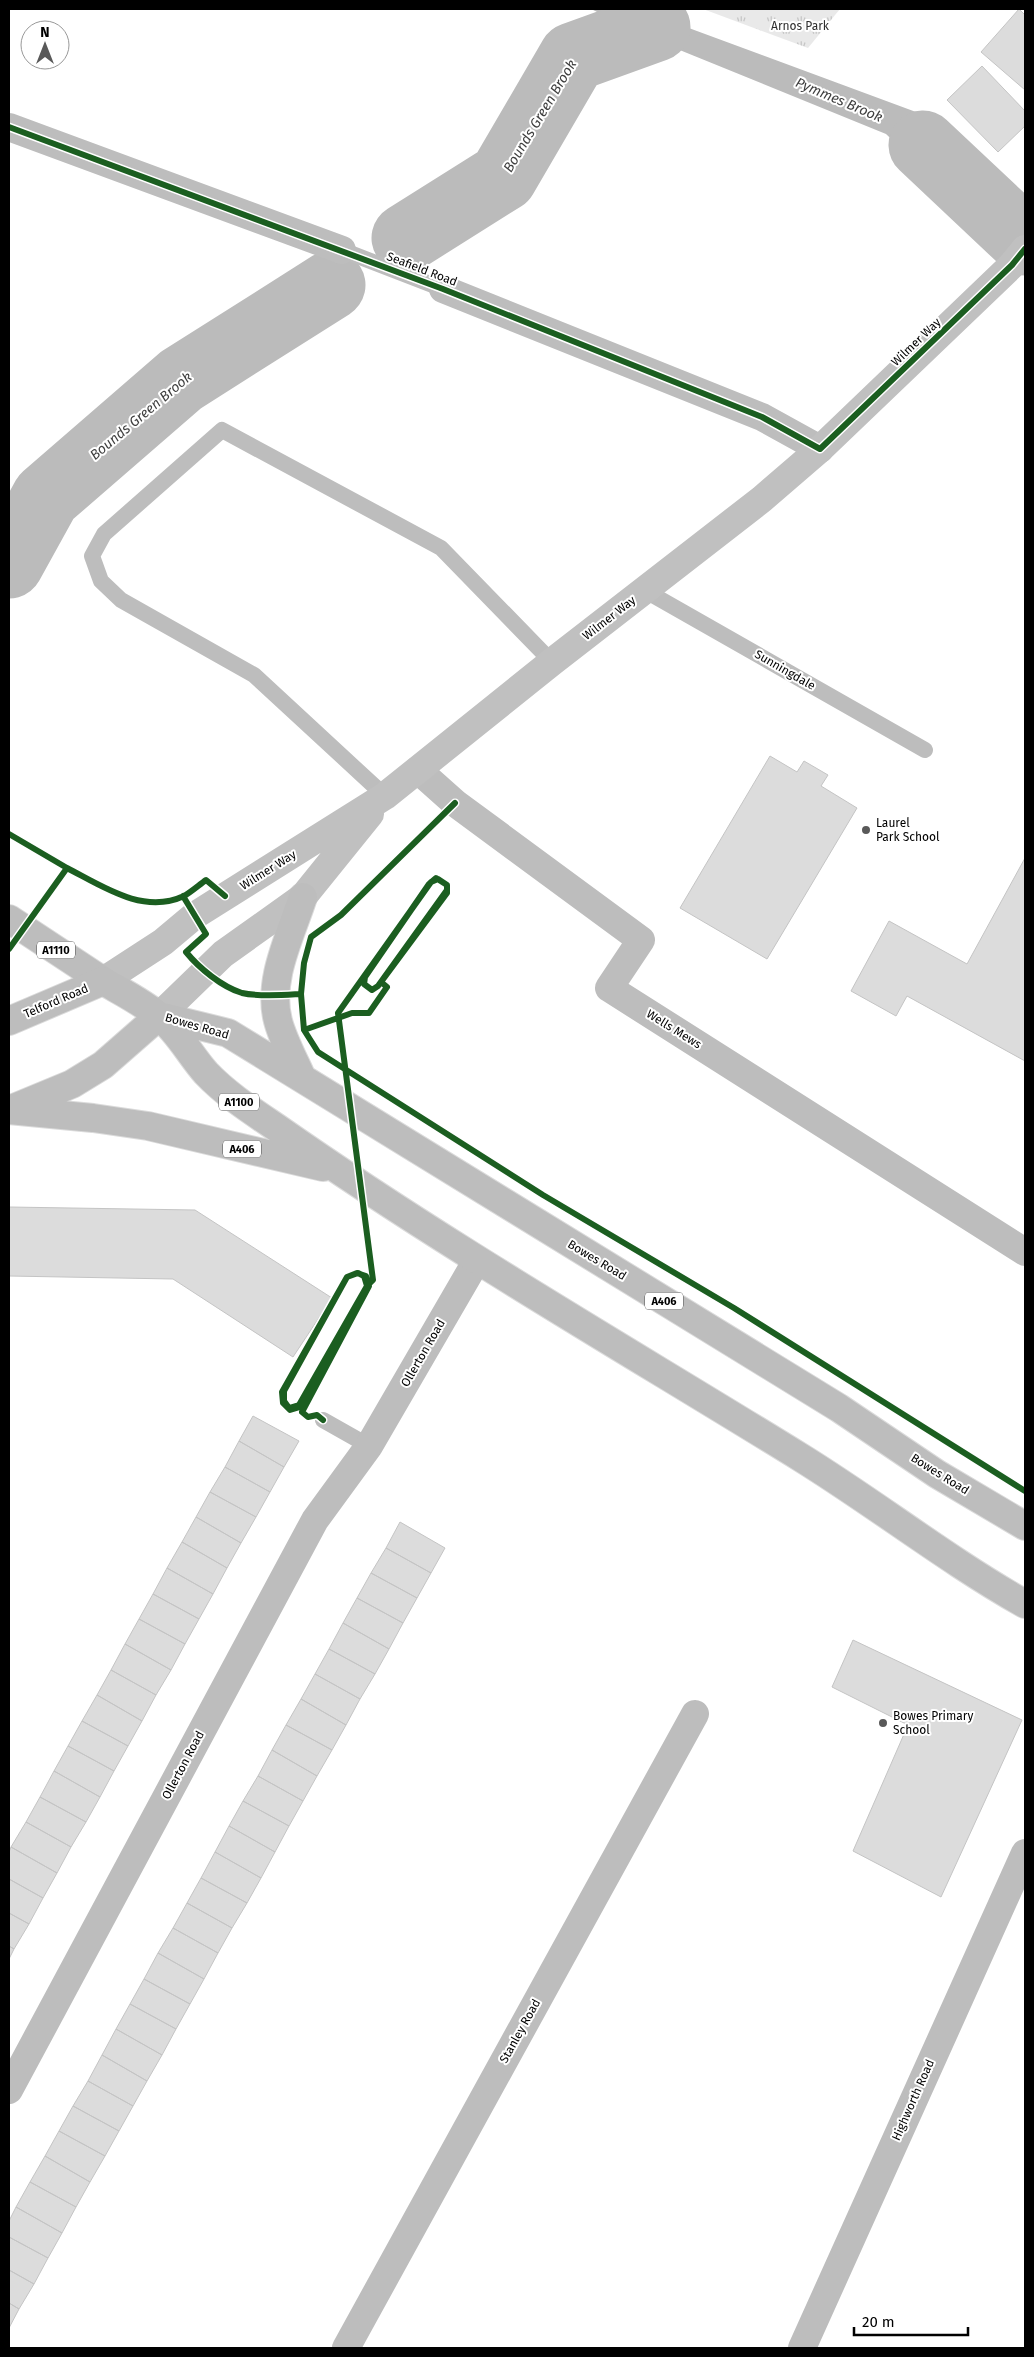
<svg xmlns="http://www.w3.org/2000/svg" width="1034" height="2357" font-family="'Fira Sans',sans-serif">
  <defs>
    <pattern id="park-tufts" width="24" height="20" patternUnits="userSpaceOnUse" patternTransform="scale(1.25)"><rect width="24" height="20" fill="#e9e9e9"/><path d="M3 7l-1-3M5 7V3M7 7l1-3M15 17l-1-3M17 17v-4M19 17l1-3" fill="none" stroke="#c6c6c6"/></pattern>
  </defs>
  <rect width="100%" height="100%" fill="#fff"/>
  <path fill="url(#park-tufts)" d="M703 9H840L808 48Z"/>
  <path fill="#bbb" d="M591 9H642L659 17 916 112 1010 192 979 223 886 134 655 40Z"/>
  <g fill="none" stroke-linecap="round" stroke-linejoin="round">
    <path stroke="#bbb" stroke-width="69" d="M923 145 1025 241
      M406 238 503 177 573 57 656 27
      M9 564 46 497 181 380 331 285"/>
  </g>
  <path fill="#dcdcdc" stroke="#c4c4c4" d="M1019 9 1025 15V90L981 52Z
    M982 66 1025 111V126L998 152 947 100Z
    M770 756 797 772 804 761 828 775 821 786 857 808 767 959 680 908Z
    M1025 858V1061L907 996 896 1016 851 991 889 921 967 964Z
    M9 1207 195 1210 332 1298 293 1357 173 1279 9 1276Z
    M253 1416 299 1441 284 1467 239 1441Z
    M239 1441 284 1467 270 1492 225 1467Z
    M225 1467 270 1492 256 1517 210 1492Z
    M210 1492 256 1517 241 1543 196 1517Z
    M196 1517 241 1543 227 1568 182 1542Z
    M400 1522 445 1548 431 1573 386 1548Z
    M182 1542 227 1568 213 1594 167 1568Z
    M386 1548 431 1573 417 1598 371 1573Z
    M167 1568 213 1594 199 1619 153 1594Z
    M371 1573 417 1598 403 1623 357 1598Z
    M153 1594 199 1619 185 1644 139 1619Z
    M357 1598 403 1623 389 1649 343 1623Z
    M139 1619 185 1644 171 1670 125 1644Z
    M343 1623 389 1649 375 1674 329 1649Z
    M853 1640 1022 1720 941 1897 853 1851 908 1725 832 1687Z
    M125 1644 171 1670 156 1695 111 1670Z
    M329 1649 375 1674 360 1699 315 1674Z
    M111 1670 156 1695 142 1721 97 1695Z
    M315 1674 360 1699 346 1725 301 1699Z
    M97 1695 142 1721 128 1746 82 1721Z
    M301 1699 346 1725 332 1750 286 1725Z
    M82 1721 128 1746 114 1771 68 1746Z
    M286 1725 332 1750 317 1776 272 1750Z
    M68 1746 114 1771 100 1797 54 1771Z
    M272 1750 317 1776 303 1801 258 1776Z
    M54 1771 100 1797 86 1822 40 1797Z
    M258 1776 303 1801 289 1826 243 1801Z
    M40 1797 86 1822 71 1847 26 1822Z
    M243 1801 289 1826 275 1852 229 1826Z
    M26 1822 71 1847 57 1873 11 1847Z
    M229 1826 275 1852 261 1878 215 1852Z
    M11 1847 57 1873 43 1898 9 1879V1852Z
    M215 1852 261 1878 247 1903 201 1878Z
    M201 1878 247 1903 232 1928 187 1903Z
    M9 1879 43 1898 29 1924 9 1913Z
    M187 1903 232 1928 218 1953 173 1928Z
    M9 1913 29 1924 14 1949 9 1946Z
    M173 1928 218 1953 204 1979 158 1953Z
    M9 1946 14 1949 9 1959Z
    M158 1953 204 1979 190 2004 144 1979Z
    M144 1979 190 2004 176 2029 130 2004Z
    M130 2004 176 2029 162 2055 116 2029Z
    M116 2029 162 2055 147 2081 102 2055Z
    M102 2055 147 2081 133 2106 88 2081Z
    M88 2081 133 2106 119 2131 73 2106Z
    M73 2106 119 2131 105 2156 59 2131Z
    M59 2131 105 2156 90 2182 45 2156Z
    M45 2156 90 2182 76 2207 30 2182Z
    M30 2182 76 2207 62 2233 16 2207Z
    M16 2207 62 2233 48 2258 9 2237V2221Z
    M9 2237 48 2258 34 2284 9 2270Z
    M9 2270 34 2284 19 2309 9 2303Z
    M9 2303 19 2309 9 2328Z"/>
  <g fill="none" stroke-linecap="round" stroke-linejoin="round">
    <defs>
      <path id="primary" d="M9 919 103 981"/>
      <path id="trunk" d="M159 1016 228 1033 839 1408 937 1474 1025 1526
        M9 1021 103 981C122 992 144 1003 160 1017 179 1033 190 1055 206 1073 227 1095 252 1111 277 1128 446 1246 625 1349 800 1457 876 1504 947 1560 1025 1604
        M302 1078C294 1060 283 1040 278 1021 267 980 291 935 303 897
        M14 1108 72 1084 103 1065 159 1016
        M9 1110 93 1118 148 1126 323 1167"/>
    </defs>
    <use href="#primary" stroke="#dbdbdb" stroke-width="30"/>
    <use href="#trunk" stroke="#dbdbdb" stroke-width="30"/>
    <path stroke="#bdbdbd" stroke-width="16" d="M342 250 443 289
      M644 590 925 750
      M385 796 254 675 121 600 101 581 92 556 104 534 222 430 441 548 552 662
      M323 1420 369 1446"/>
    <path stroke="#bdbdbd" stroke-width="28" d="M9 127 342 250
      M443 289 762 417 820 449
      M418 770 455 803 641 940 609 988 1025 1252
      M9 2090 315 1520 369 1446 477 1260
      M346 2348 695 1714
      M802 2348 1025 1853"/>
    <path stroke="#c0c0c0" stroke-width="28" d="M103 981 163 942 194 916 385 796 552 662 762 499 820 449 1012 265 1025 249
      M159 1016 223 954 303 897 370 814"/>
    <use href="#primary" stroke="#bdbdbd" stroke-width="28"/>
    <use href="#trunk" stroke="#bdbdbd" stroke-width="28"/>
    <defs>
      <path id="cycleway" d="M9 127 443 289 762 417 820 449 1012 265 1025 249
        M455 803 341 915 311 937 304 963 301 994 304 1030 318 1052 543 1195 734 1308 1025 1491
        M9 834 67 868
        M183 896 206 934 186 952C199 968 222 987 242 993 259 997 283 995 301 994
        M9 949 67 868C102 886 143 915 184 896 191 892 199 885 206 880L225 896
        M304 1030 352 1013H369L387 987 381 982 447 893V885L436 878 429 884 365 977 364 984 372 990 378 986 447 890V885L438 879 431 882 338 1013 373 1280 367 1286 299 1405 289 1408 284 1401V1391L347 1277 358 1273 364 1276 367 1286 300 1407 290 1410 283 1403 282 1392 347 1277 357 1273 366 1276 369 1286 302 1412 308 1417 317 1415 323 1420"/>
    </defs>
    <use href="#cycleway" stroke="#fff" stroke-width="9"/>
    <use href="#cycleway" stroke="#1b5e20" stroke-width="6"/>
  </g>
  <g fill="#595959" stroke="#fff" stroke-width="2">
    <circle cx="866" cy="830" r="5"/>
    <circle cx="883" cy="1723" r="5"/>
  </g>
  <g text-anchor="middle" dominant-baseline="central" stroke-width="4" stroke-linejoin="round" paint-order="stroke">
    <g fill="#fff" stroke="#4c4c4c" stroke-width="1">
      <rect x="37" y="941.5" width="38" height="17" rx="4"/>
      <rect x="219" y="1093.5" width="40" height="17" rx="4"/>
      <rect x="223" y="1140.5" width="38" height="17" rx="4"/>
      <rect x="645" y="1292.5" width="38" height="17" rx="4"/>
    </g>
    <g font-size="11" font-weight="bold" fill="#000">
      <text x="56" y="950">A1110</text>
      <text x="239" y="1102">A1100</text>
      <text x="242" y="1149">A406</text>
      <text x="664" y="1301">A406</text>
    </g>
    <g font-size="12" fill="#2e2e2e" stroke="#fff">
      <text x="800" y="26">Arnos Park</text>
    </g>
    <g font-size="12" fill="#000" stroke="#fff">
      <text transform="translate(422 269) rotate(21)">Seafield Road</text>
      <text transform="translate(916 342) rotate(-44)">Wilmer Way</text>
      <text transform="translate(609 618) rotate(-38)">Wilmer Way</text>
      <text transform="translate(785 670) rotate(30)">Sunningdale</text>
      <text transform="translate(268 870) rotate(-32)">Wilmer Way</text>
      <text transform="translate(56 1001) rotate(-23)">Telford Road</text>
      <text transform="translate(197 1026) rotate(16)">Bowes Road</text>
      <text transform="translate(674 1029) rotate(32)">Wells Mews</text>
      <text transform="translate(597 1260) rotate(31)">Bowes Road</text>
      <text transform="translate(423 1353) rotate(-60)">Ollerton Road</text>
      <text transform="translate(940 1474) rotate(32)">Bowes Road</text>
      <text transform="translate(183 1765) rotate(-62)">Ollerton Road</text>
      <text transform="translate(520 2031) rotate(-61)">Stanley Road</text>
      <text transform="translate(913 2100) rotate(-66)">Highworth Road</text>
    </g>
    <g font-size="12" fill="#000" stroke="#fff" text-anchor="start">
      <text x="876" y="823">Laurel<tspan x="876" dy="14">Park School</tspan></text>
      <text x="893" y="1716">Bowes Primary<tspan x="893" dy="14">School</tspan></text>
    </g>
    <g font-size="14" font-style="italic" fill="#3f3f3f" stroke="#fff">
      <text transform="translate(839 100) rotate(23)">Pymmes Brook</text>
      <text transform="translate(540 116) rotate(-59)">Bounds Green Brook</text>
      <text transform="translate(141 416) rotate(-40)">Bounds Green Brook</text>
    </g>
  </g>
  <rect width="1034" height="2357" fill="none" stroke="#000000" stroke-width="20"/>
  <g transform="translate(45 45)"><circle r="24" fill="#ffffff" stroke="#999999"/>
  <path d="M0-4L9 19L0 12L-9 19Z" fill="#595959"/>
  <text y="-8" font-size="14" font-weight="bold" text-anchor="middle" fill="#000000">N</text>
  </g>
  <path d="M854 2327v8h114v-8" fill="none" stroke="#000000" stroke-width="2.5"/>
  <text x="862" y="2327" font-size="15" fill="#000000" stroke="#ffffff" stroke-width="4" paint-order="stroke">20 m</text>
</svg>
